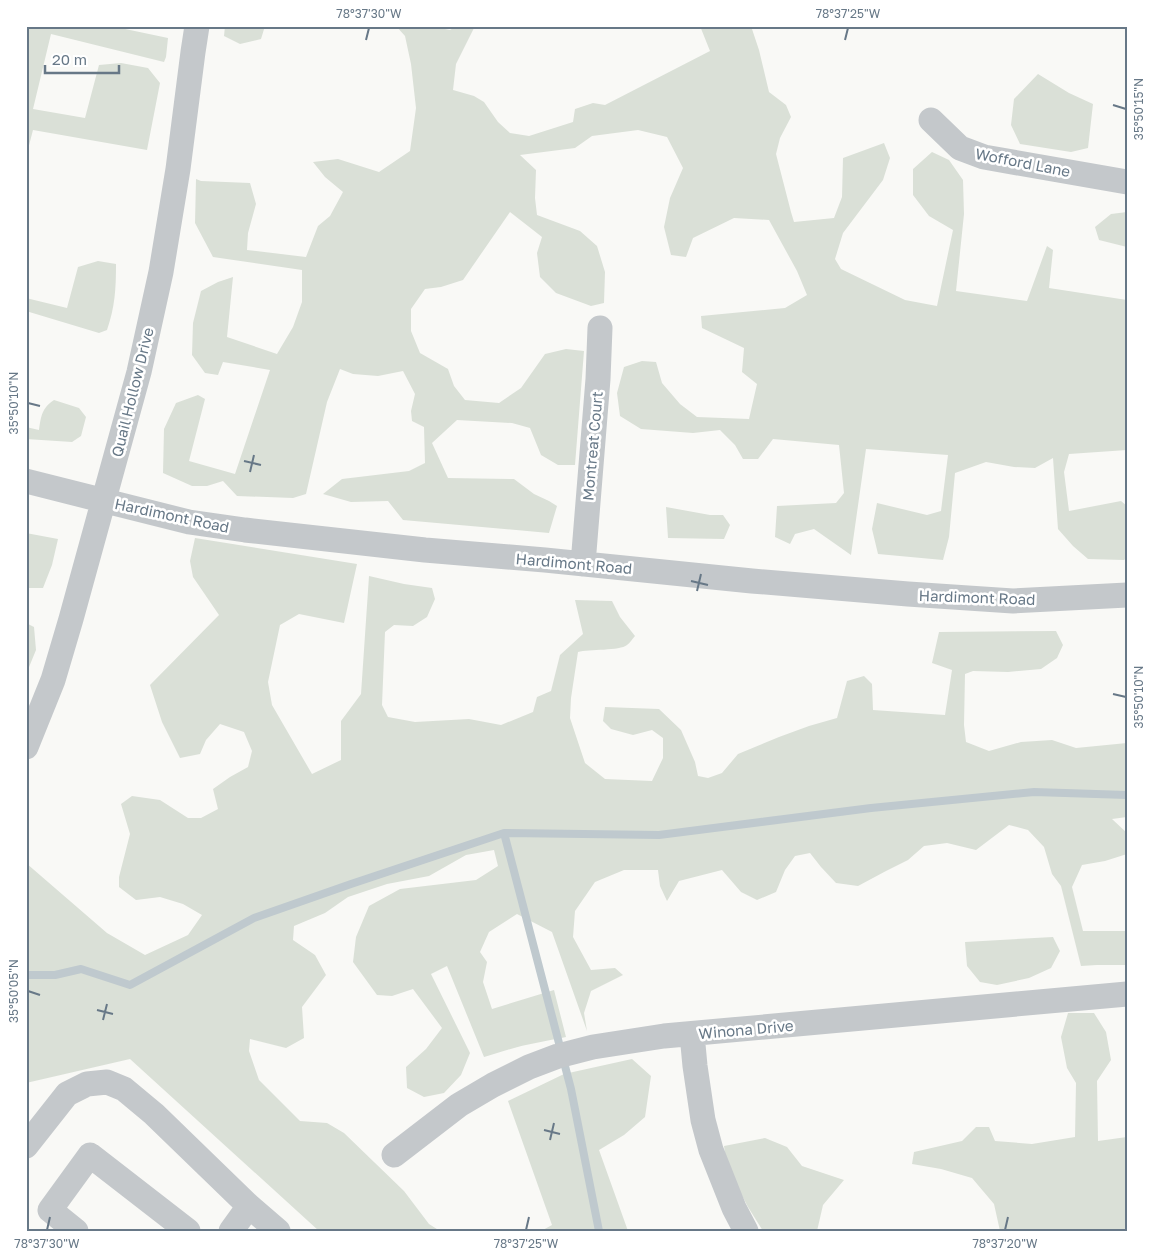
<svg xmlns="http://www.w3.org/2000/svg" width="1153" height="1257" font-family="'Golos Text',sans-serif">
  <rect width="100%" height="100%" fill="#f9f9f6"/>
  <path fill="#dae0d7" d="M26 26H111L168 38 166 57 164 62 51 34 33 109 85 118 99 65 121 63 148 68 160 83 147 150 33 130 26 157Z
    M225 26H265L261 39 240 44 224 36Z
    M396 26H430L450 30 457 26H475L456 64 453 90 474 96 484 102 498 122 510 133 529 136 573 122 575 109 593 103 605 105 710 51 700 26H751L759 50 769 92 786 105 791 117 780 138 776 154 791 212 794 222 834 218 842 197 843 158 884 143 890 158 883 180 843 233 835 259 841 269 905 300 937 306 953 230 929 216 913 195V169L932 152 949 160 963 180 964 214 956 291 1027 301 1047 246 1053 250 1049 288 1127 300V450L1069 454 1064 472 1069 511 1121 501 1127 506V558L1124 560 1088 559 1073 546 1058 529 1053 458 1035 468 1014 467 986 462 955 473 949 537 943 560 878 554 872 529 877 503 927 515 941 511 948 455 866 449 851 555 814 529 795 534 790 544 775 537 777 506 836 503 844 493 839 445 773 439 758 459H743L735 445 720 430 693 433 641 429 620 416 617 393 624 367 642 361 656 362 662 383 680 404 697 417 749 419 757 384 742 372 744 348 702 328 701 316 785 308 807 295 797 271 769 220 734 218 693 238 686 257 671 255 664 227 670 198 683 168 667 137 638 130 592 136 575 148 520 155 536 170 535 198 537 215 580 231 597 246 605 272 604 303 591 306 556 293 540 277 537 253 542 237 510 212 463 280 441 287 425 289 411 309V331L420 353 448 369 454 386 465 400 499 403 521 388 545 354 566 349 584 351 575 465H558L541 455 530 428 512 423 457 420 432 443 448 478 514 479 534 494 549 501 557 506 549 533 403 520 388 501 351 502 323 494 342 479 409 471 425 463 424 427 412 421 411 411 415 394 403 371 378 376 353 374 340 369 327 402 306 494 293 498 237 496 223 481 207 486H192L163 473 164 429 176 403 198 395 205 399 189 461 235 474 270 370 223 362 218 375 205 373 192 355 193 323 201 291 218 282 233 277 227 337 277 354 293 327 302 302V270L213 257 195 223 196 179 201 181 250 183 256 204 248 233 247 250 306 257 318 226 330 216 343 192 325 177 313 162 338 159 379 172 410 151 416 108 411 64 405 36Z
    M1038 74 1069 93 1093 104 1088 148 1071 152 1020 144 1011 125 1014 99Z
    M1127 212V247L1099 240 1095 227 1111 214Z
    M98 261 116 264C116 289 115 307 107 330L99 333 26 311V298L67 308 78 267Z
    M54 400 79 408 86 417 81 436 72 442 26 439V427L39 430C41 416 42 408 54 400Z
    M666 507 710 515H723L730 525 724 539 668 538Z
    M26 533 58 539 52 565 43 588H26Z
    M195 538 357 564 344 623 299 614 280 625 268 682 272 705 312 774 341 760V721L361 694 369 576 404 584 432 588 435 599 427 617 413 626 394 625 385 632 382 705 388 717 415 722 469 719 501 725 533 712 537 697 551 691 560 655 583 634 575 600 612 601 620 617 635 636C632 639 630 643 627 645 620 651 589 649 578 652L571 698 570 718 585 763 605 779 652 781 663 758V738L652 730 633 735 611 729 603 721 605 707 659 709 681 730 695 762 698 776 708 778 722 773 738 754 779 737 809 726 837 718 847 681 864 676 872 684 873 710 945 715 952 670 932 663 939 632 1056 631 1063 645 1057 658 1041 669 1008 672 973 671 965 674 964 725 966 742 989 751 1021 742 1052 740 1076 748 1127 743V817L1112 819 1127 833V854L1105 861 1082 865 1072 887 1083 931H1127V965H1097L1081 966 1061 886 1052 874 1044 847 1028 830 1009 825 976 850 947 843 924 846 908 860 886 871 858 886 836 883 821 867 810 853 795 856 785 870 776 892 757 900 741 892 722 870 679 881 667 901 660 886 658 870H624L595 882 575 911 573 937 591 970 615 968 623 975 591 991 584 1013 587 1031 552 932 517 914 489 932 480 952 487 962 483 982 492 1009 554 990 566 1037C547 1041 526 1044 507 1050 499 1052 492 1055 484 1057L447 966 431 974 470 1053 461 1075 444 1093 424 1097 407 1088 406 1067 426 1049 442 1028 413 989 392 996 377 995 353 962 356 937 369 906 400 889 476 880 498 866 494 850 466 855 429 876 387 884 348 897 325 913 294 926 293 940 315 955 326 975 302 1007 304 1038 286 1048 250 1039 249 1051 259 1080 300 1121 327 1123 344 1133 404 1191 429 1224 440 1231H319L130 1059 26 1083V863L107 933 145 955 188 935 202 915 183 904 160 897 136 900 119 887V877L130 834 121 804 132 796 160 800 188 818H201L218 809 213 789 230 777 248 767 252 751 244 732 220 724 206 740 200 754 180 758 162 722 150 685 219 615 193 577 190 561Z
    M26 623 34 627 36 650 27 672H26Z
    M1053 937 1060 951 1051 968 1029 978 997 985 980 982 967 966 965 942Z
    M1068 1013H1094L1106 1032 1111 1060 1097 1081 1098 1141 1127 1137V1231H1000L994 1204 972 1178 941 1169 912 1164 914 1152 962 1141 976 1127H989L995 1141 1032 1144 1075 1137 1076 1083 1067 1068 1061 1037Z
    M632 1059 651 1076 645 1117 624 1135 599 1150 628 1231H541L552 1225 508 1101 564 1074Z
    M765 1138 787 1147 802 1166 844 1180 823 1205 817 1231H763L748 1207 727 1167 724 1146Z"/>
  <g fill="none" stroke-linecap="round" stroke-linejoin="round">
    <path stroke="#bfc9ce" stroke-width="8" d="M504 833 571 1089 599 1231
      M26 975H55L81 969 130 985 254 918 351 884 504 833 659 835 871 808 1034 792 1127 795"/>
    <path stroke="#c4c8cb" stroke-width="25" d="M931 120 960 148 984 157 1127 182
      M26 481 189 522 245 530 425 550 545 560 752 581 908 594 1013 601 1127 595
      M583 564 598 379 600 328
      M26 747 53 680 71 619 139 372 161 272 178 169 193 52 197 26
      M692 1034 695 1066 703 1120 711 1150 734 1208 746 1231
      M26 1146 67 1094 87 1084 107 1082 124 1089 154 1114 249 1206 278 1231
      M394 1155 459 1105 493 1085 529 1067 558 1056 593 1047 664 1036 1127 994
      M76 1231 50 1210 90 1155 188 1231
      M231 1231 249 1206"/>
  </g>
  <path fill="none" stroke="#677887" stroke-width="2" d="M366 40 369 28M845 40 848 28M1113 105 1126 109M28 403 40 406M244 461 261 465M250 472 254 455M691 581 708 585M697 591 701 574M1113 694 1126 697M28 991 40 995M97 1010 113 1014M103 1020 107 1004M544 1130 560 1134M550 1140 554 1123M47 1230 50 1217M526 1230 529 1217M1005 1230 1008 1217"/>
  <g text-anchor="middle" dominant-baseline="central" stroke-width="5" stroke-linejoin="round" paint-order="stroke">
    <g font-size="15" fill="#677887" stroke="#fff">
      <text transform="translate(1023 162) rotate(11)">Wofford Lane</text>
      <text transform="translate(132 392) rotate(-76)">Quail Hollow Drive</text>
      <text transform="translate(592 446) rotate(-85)">Montreat Court</text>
      <text transform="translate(172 515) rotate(12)">Hardimont Road</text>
      <text transform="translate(574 563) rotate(5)">Hardimont Road</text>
      <text transform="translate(977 597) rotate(2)">Hardimont Road</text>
      <text transform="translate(746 1029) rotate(-5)">Winona Drive</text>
    </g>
  </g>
  <rect width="1153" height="1257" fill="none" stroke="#ffffff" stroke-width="55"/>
  <path d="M45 65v8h74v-8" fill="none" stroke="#677887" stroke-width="2.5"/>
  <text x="52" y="65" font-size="15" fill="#677887" stroke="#ffffff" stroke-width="4" paint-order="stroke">20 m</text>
  <rect x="28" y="28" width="1098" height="1202" fill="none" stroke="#677887" stroke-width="2"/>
  <g font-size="12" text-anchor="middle" fill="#677887">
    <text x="369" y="18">78°37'30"W</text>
    <text x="848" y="18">78°37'25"W</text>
    <text transform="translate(1139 109) rotate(-90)" y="4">35°50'15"N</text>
    <text transform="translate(14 403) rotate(-90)" y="4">35°50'10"N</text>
    <text transform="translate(1139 697) rotate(-90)" y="4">35°50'10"N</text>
    <text transform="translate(14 991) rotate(-90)" y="4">35°50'05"N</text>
    <text x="47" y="1248">78°37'30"W</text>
    <text x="526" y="1248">78°37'25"W</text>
    <text x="1005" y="1248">78°37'20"W</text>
  </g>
</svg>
